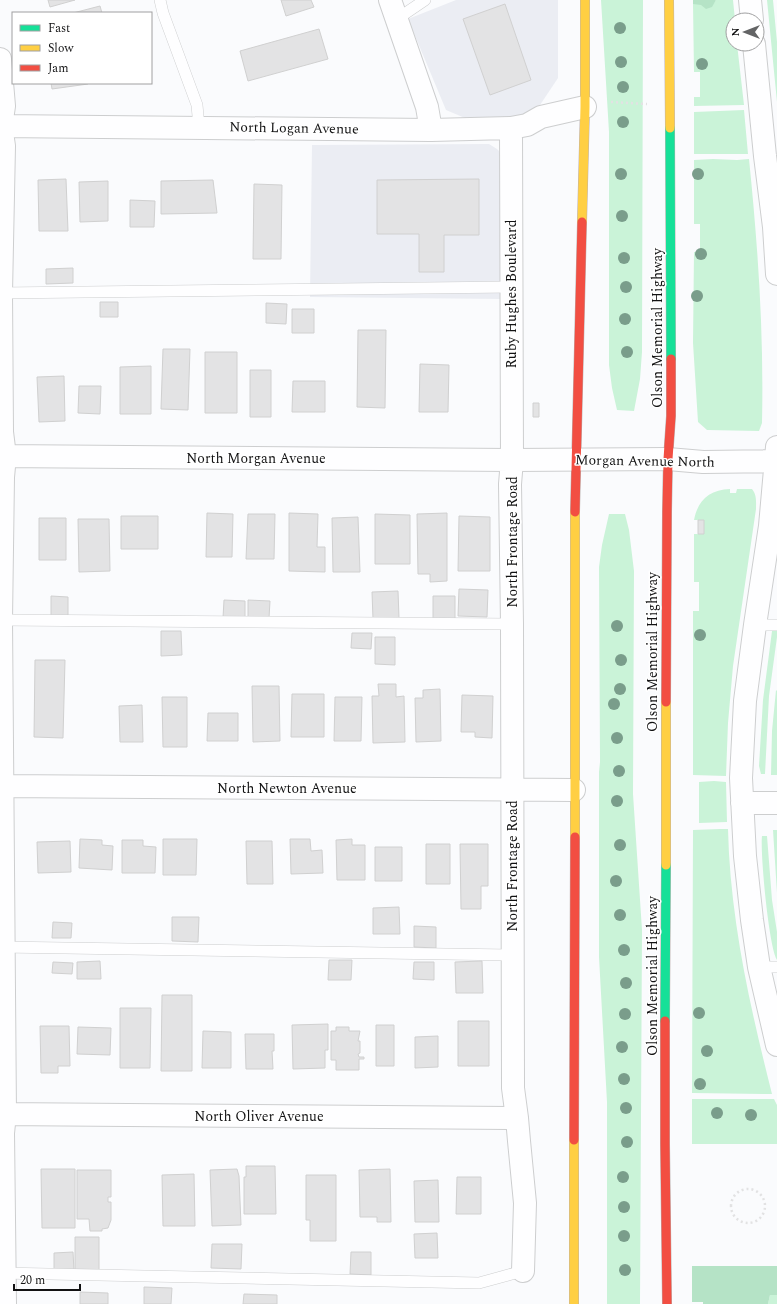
<svg xmlns="http://www.w3.org/2000/svg" width="777" height="1304" font-family="Spectral,serif">
  <rect width="100%" height="100%" fill="#fafbfd"/>
  <path fill="#ebedf3" d="M456 0H558V78L538 108 524 114 505 118H465L446 110 408 19Z
    M489 144 497 149 501 153V299L310 297 312 145Z"/>
  <path fill="#caf3d8" d="M601 0H643L642 352 640 379 634 411 617 410 612 388 609 365V132Z
    M716 0H733L735 20H733V44H737L744 105 694 106V97H700V72H694L693 4H713Z
    M767 0H773L777 42V102Z
    M744 110 748 154H694V112Z
    M713 159 737 160 749 159C758 247 764 334 762 423L759 431 707 430 698 422 693 343 694 252H700V224H694V160Z
    M730 489V493H736L737 489H752C757 495 756 502 756 509L733 666 728 723 726 776 693 775V611H699V582H694V534H704V520H694C698 500 709 490 730 489Z
    M609 514H625L629 530 634 571 633 794 642 930 640 1304H607V1102L599 957V772L600 762 599 567 602 545Z
    M772 631H777V637L769 696 765 774H761L759 766 763 700Z
    M776 690 777 691V775H771L772 731Z
    M714 781 726 782 727 822 699 823V782Z
    M720 829H728C730 918 750 1007 772 1094L692 1093 693 830Z
    M773 830H777V893Z
    M762 836H767L772 900 777 932V960C769 948 760 853 762 836Z
    M692 1099H774L777 1105V1144H692Z
    M770 1295H777V1304H768Z"/>
  <path fill="#b5e3c6" d="M693 0H716L712 7 706 9 701 5 693 4Z
    M692 1266H777V1295H770L768 1304H703V1302H692Z"/>
  <path fill="#e3e3e4" stroke="#d0d0d0" d="M48 0H75L50 7Z
    M281 0H311L314 7 286 16Z
    M505 4 531 80 490 95 463 19Z
    M100 6 102 13H73Z
    M319 29 328 59 248 81 240 51Z
    M51 83H88V84L52 89Z
    M66 179 68 231H39L38 180Z
    M479 179V235H444V272H419V234H377V180Z
    M213 180 217 213 161 214V181Z
    M108 181V221L80 222 79 182Z
    M254 184 282 185 281 259H253Z
    M130 200 155 201 154 227H130Z
    M73 268V283L46 284V269Z
    M100 302H118V317H100Z
    M266 303 287 304 286 324 266 323Z
    M292 309H314V333H292Z
    M358 330H386L385 408 357 407Z
    M163 349H190L188 410 161 409Z
    M205 352H237V413H205Z
    M420 364 449 365 448 412H419Z
    M151 366V414H120V367Z
    M250 370H271V417H250Z
    M64 376 65 421 39 422 37 377Z
    M293 381H325V412H292Z
    M79 386H101L100 414 78 413Z
    M533 403H539V417H533Z
    M207 513 233 514 232 557H206Z
    M289 513 318 514 317 547H325V572L289 571Z
    M447 513V581L430 582V574H418L417 514Z
    M248 514H275L274 559H246Z
    M375 514 410 515V564H375Z
    M121 516H158V549H121Z
    M459 516 490 517V571H458Z
    M358 517 360 572H333L332 518Z
    M39 518H66V560H39Z
    M78 519H109L110 571 79 572Z
    M698 520H704V534H698Z
    M459 589 488 590 487 617 458 616Z
    M398 591 399 618 373 619 372 592Z
    M51 596 68 597V617H51Z
    M433 596H455V619H433Z
    M224 600 245 601V619L223 618Z
    M248 600 270 601 269 618 248 617Z
    M161 631H181L182 655 161 656Z
    M352 633H372L371 649 351 648Z
    M375 637H395V665L375 664Z
    M35 660H65L63 738 34 737Z
    M378 684H396V697L404 696 405 742 373 743 372 696H379Z
    M252 686H279L280 741 253 742Z
    M440 689 441 741 416 742 415 698H423V690Z
    M292 694H324V737H291Z
    M462 695 493 696 492 738 475 737V732H461Z
    M162 697H187V747H163Z
    M335 697H362L361 741H334Z
    M142 705 143 742H120L119 706Z
    M208 713H238V741H207Z
    M80 839 102 840V845L113 846 112 870 79 868Z
    M163 839H197L196 875H163Z
    M290 839H310L311 851 322 850 323 873 291 874Z
    M352 839V845H365V880H337L336 840Z
    M122 840H143V846L156 847 155 873H122Z
    M70 841 71 872 38 873 37 842Z
    M246 841H272L273 884H247Z
    M426 844H450V884H426Z
    M460 844H488V886H481V909H461Z
    M375 847H402V881H375Z
    M399 907 400 934H373V908Z
    M172 917H199L198 942 172 941Z
    M53 922 72 923 71 938H52Z
    M414 926 436 927V948L414 947Z
    M329 960H352L351 980H328Z
    M100 961 101 979H77V962Z
    M482 961 483 993H456L455 962Z
    M53 962 73 963 72 974 52 973Z
    M414 962H434V980L413 979Z
    M162 995H192V1071H161Z
    M120 1008H151L150 1068H120Z
    M458 1021H489V1066H458Z
    M328 1024V1050H325V1068L293 1069 292 1025Z
    M376 1025H394V1066H376Z
    M40 1026H69L70 1066H58V1073H41Z
    M78 1027 111 1028 110 1055 77 1054Z
    M336 1027H349V1031H360L358 1041H360V1053L358 1054 359 1057H364V1059H359V1070H336V1060H331V1031H336Z
    M203 1031 231 1032V1068H202Z
    M245 1034H274V1051H272L273 1069H246Z
    M438 1036V1067L415 1068V1037Z
    M246 1166H275L276 1214H244V1177H246Z
    M41 1169H75V1228H42Z
    M237 1169 239 1176 241 1225 212 1226 210 1170Z
    M390 1169 391 1222H377V1217H360L359 1170Z
    M77 1170H111V1197H108V1202H111V1220L108 1228 102 1229V1231H90L89 1219H77Z
    M194 1174 195 1226H163L162 1175Z
    M306 1175H336V1241H310V1220H306Z
    M457 1177H481V1214H456Z
    M438 1180 439 1222H415L414 1181Z
    M437 1233 438 1258H415L414 1234Z
    M75 1237H99V1272H75Z
    M212 1244H242L241 1269 211 1268Z
    M73 1252 74 1271 54 1272V1253Z
    M351 1252H371V1275L350 1274Z
    M144 1287 172 1288 171 1304H144Z
    M80 1292 108 1293V1304H80Z
    M244 1294 277 1295V1304H243Z"/>
  <g fill="none" stroke-linecap="round" stroke-linejoin="round">
    <defs>
      <path id="lane" d="M160 0 163 13 197 105 199 127
        M397 19 425 0
        M0 293 512 287
        M0 620 512 624
        M755 625H777
        M1 947 512 955
        M759 967H777
        M1 1273 479 1283 523 1271"/>
      <path id="street" d="M390 0 427 107 431 130
        M750 0 752 20
        M754 44 765 156 774 227 777 274
        M0 59 4 106 1 126 4 146 1 293 2 432 5 456 3 477 1 620 5 1114 3 1133 5 1304
        M0 126 431 130 511 128 527 125 541 117 585 107
        M511 128 512 460 510 484 512 624 513 1088 517 1118 519 1141 525 1203 523 1271
        M777 447 770 526 755 625 745 701 741 778 745 856 752 920 759 967 777 1045
        M0 456 512 460 668 459 703 462 777 461
        M0 786 574 790
        M742 803H777
        M0 1114 517 1118"/>
      <path id="fast" d="M670 128 671 359
        M665 1021 666 865"/>
      <path id="slow" d="M669 0 670 128
        M582 222 585 107V0
        M575 837V512
        M666 865V702
        M574 1304V1140"/>
      <path id="jam" d="M575 512 582 222
        M666 702 667 512 668 459 671 416V359
        M665 1021V1144L667 1304
        M574 1140 575 837"/>
    </defs>
    <use href="#lane" stroke="#cdcecf" stroke-width="12"/>
    <use href="#street" stroke="#cdcecf" stroke-width="24"/>
    <use href="#fast" stroke="#bdb1af" stroke-width="10"/>
    <use href="#slow" stroke="#bdb1af" stroke-width="10"/>
    <use href="#jam" stroke="#bdb1af" stroke-width="10"/>
    <path stroke="#e2e2e3" stroke-width="2.5" stroke-dasharray="2 3" stroke-linecap="butt" d="M611 102 647 104
      M731 1206a17 17 0 1 1 34 0a17 17 0 1 1-34 0Z"/>
    <use href="#lane" stroke="#fefeff" stroke-width="11"/>
    <use href="#street" stroke="#fefeff" stroke-width="22"/>
    <use href="#fast" stroke="#16e098" stroke-width="9"/>
    <use href="#slow" stroke="#ffcf43" stroke-width="9"/>
    <use href="#jam" stroke="#f24e42" stroke-width="9"/>
  </g>
  <g fill="#7a9d8b">
    <circle cx="620" cy="28" r="6"/>
    <circle cx="621" cy="62" r="6"/>
    <circle cx="702" cy="64" r="6"/>
    <circle cx="623" cy="87" r="6"/>
    <circle cx="623" cy="122" r="6"/>
    <circle cx="621" cy="174" r="6"/>
    <circle cx="698" cy="174" r="6"/>
    <circle cx="622" cy="216" r="6"/>
    <circle cx="701" cy="254" r="6"/>
    <circle cx="624" cy="258" r="6"/>
    <circle cx="626" cy="287" r="6"/>
    <circle cx="697" cy="296" r="6"/>
    <circle cx="625" cy="319" r="6"/>
    <circle cx="627" cy="352" r="6"/>
    <circle cx="617" cy="626" r="6"/>
    <circle cx="700" cy="635" r="6"/>
    <circle cx="621" cy="660" r="6"/>
    <circle cx="620" cy="689" r="6"/>
    <circle cx="614" cy="704" r="6"/>
    <circle cx="617" cy="738" r="6"/>
    <circle cx="619" cy="771" r="6"/>
    <circle cx="617" cy="801" r="6"/>
    <circle cx="620" cy="845" r="6"/>
    <circle cx="616" cy="881" r="6"/>
    <circle cx="620" cy="915" r="6"/>
    <circle cx="624" cy="950" r="6"/>
    <circle cx="626" cy="983" r="6"/>
    <circle cx="699" cy="1013" r="6"/>
    <circle cx="625" cy="1014" r="6"/>
    <circle cx="622" cy="1047" r="6"/>
    <circle cx="707" cy="1051" r="6"/>
    <circle cx="624" cy="1079" r="6"/>
    <circle cx="700" cy="1084" r="6"/>
    <circle cx="626" cy="1108" r="6"/>
    <circle cx="717" cy="1113" r="6"/>
    <circle cx="751" cy="1115" r="6"/>
    <circle cx="627" cy="1142" r="6"/>
    <circle cx="623" cy="1177" r="6"/>
    <circle cx="624" cy="1207" r="6"/>
    <circle cx="624" cy="1236" r="6"/>
    <circle cx="625" cy="1270" r="6"/>
  </g>
  <g text-anchor="middle" dominant-baseline="central" stroke-width="3" stroke-linejoin="round" paint-order="stroke">
    <g font-size="14" fill="#121213" stroke="#fff">
      <text transform="translate(294 128) rotate(1)">North Logan Avenue</text>
      <text transform="translate(511 294) rotate(-90)">Ruby Hughes Boulevard</text>
      <text transform="translate(657 328) rotate(-90)">Olson Memorial Highway</text>
      <text x="256" y="458">North Morgan Avenue</text>
      <text transform="translate(645 461) rotate(1)">Morgan Avenue North</text>
      <text transform="translate(512 542) rotate(-90)">North Frontage Road</text>
      <text transform="translate(652 652) rotate(-90)">Olson Memorial Highway</text>
      <text x="287" y="788">North Newton Avenue</text>
      <text transform="translate(512 866) rotate(-90)">North Frontage Road</text>
      <text transform="translate(652 976) rotate(-90)">Olson Memorial Highway</text>
      <text x="259" y="1116">North Oliver Avenue</text>
    </g>
  </g>
  <rect x="12" y="12" width="140" height="72" fill="#ffffff" stroke="#a0a0a1"/>
  <rect x="20" y="25" width="20" height="6" fill="#16e098" stroke="#a0a0a1"/>
  <text x="48" y="32" font-size="12" fill="#121213">Fast</text>
  <rect x="20" y="45" width="20" height="6" fill="#ffcf43" stroke="#a0a0a1"/>
  <text x="48" y="52" font-size="12" fill="#121213">Slow</text>
  <rect x="20" y="65" width="20" height="6" fill="#f24e42" stroke="#a0a0a1"/>
  <text x="48" y="72" font-size="12" fill="#121213">Jam</text>
  <g transform="translate(745 32) rotate(270)"><circle r="19" fill="#ffffff" stroke="#a0a0a1"/>
  <path d="M0-3L7 15L0 10L-7 15Z" fill="#636465"/>
  <text y="-6" font-size="11" font-weight="bold" text-anchor="middle" fill="#121213">N</text>
  </g>
  <path d="M14 1284v6h66v-6" fill="none" stroke="#121213" stroke-width="2"/>
  <text x="20" y="1284" font-size="12" fill="#121213" stroke="#ffffff" stroke-width="3" paint-order="stroke">20 m</text>
</svg>
